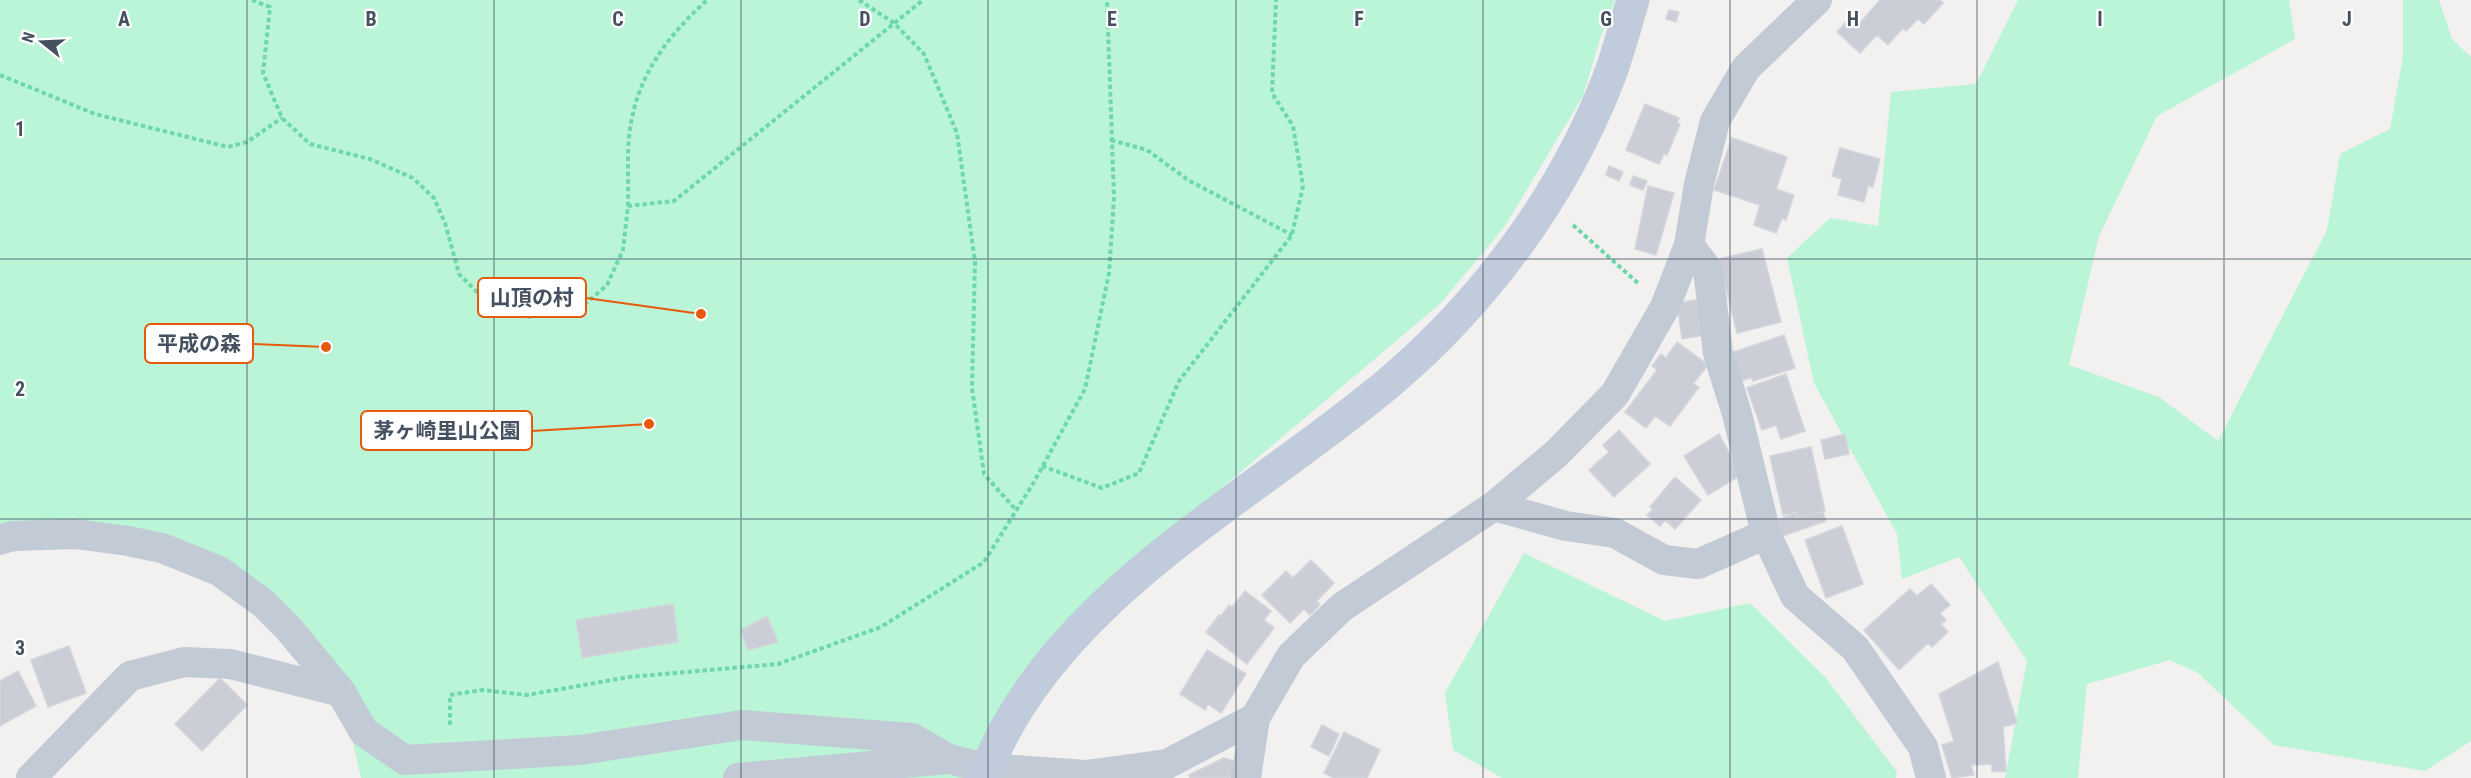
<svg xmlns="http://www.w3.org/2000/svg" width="2471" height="778" font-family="'Roboto Condensed','Noto Sans JP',sans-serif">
  <rect width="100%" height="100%" fill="#f3f0f0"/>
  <path fill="#b9f5d6" d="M0 0H1615L1600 39 1583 96 1505 226 1440 304 1084 604 1003 703 966 778H361L351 735 328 697 255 612 215 580 163 561 81 544 0 553Z
    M2018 0H2289L2295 39 2157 116 2099 236 2069 365 2159 397 2218 441 2327 230 2340 154 2390 129 2403 56V0H2439L2452 39 2471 57V741L2425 771 2274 745 2198 673 2170 660 2087 684 2078 778H2005L2027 661 1959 557 1902 579 1897 534 1814 383 1787 258 1830 218 1878 226 1891 92 1976 84Z
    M1524 553 1665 621 1750 603 1826 678 1897 772 1896 778H1502L1453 750 1445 693Z"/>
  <path fill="#cbced6" stroke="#d3d5dc" stroke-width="1.5" d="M1880 0H1940L1943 3 1924 24 1918 19 1906 31 1903 28 1888 45 1877 35 1860 53 1837 32 1851 16 1859 24Z
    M1669 10 1679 12 1676 22 1666 19Z
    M1645 104 1679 118 1677 123 1680 124 1667 155 1664 154 1659 164 1626 150Z
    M1732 138 1787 157 1776 189 1794 195 1786 220 1782 218 1776 233 1754 225 1760 205 1714 190Z
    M1840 148 1880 159 1873 187 1868 186 1864 202 1838 195 1842 179 1832 176Z
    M1609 166 1623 172 1619 181 1606 175Z
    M1633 176 1647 181 1643 190 1630 185Z
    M1648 186 1674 193 1656 255 1635 249Z
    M1762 249 1781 322 1737 333 1719 259Z
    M1701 299 1705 335 1682 339 1677 303Z
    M1784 335 1795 368 1753 381 1752 377 1741 381 1731 353Z
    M1677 342 1708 365 1693 384 1699 387 1670 426 1655 416 1646 428 1625 412 1657 370 1652 366 1661 354 1666 358Z
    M1786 374 1805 431 1781 439 1776 425 1762 430 1747 388Z
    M1619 430 1650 464 1614 497 1589 470 1609 452 1603 445Z
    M1719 434 1741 475 1708 495 1684 456Z
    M1845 434 1849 454 1825 459 1821 440Z
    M1811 447 1825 511 1798 517 1797 512 1783 515 1770 456Z
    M1675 477 1701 500 1675 529 1665 520 1660 526 1647 515 1653 510 1650 507Z
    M1823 512 1826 521 1782 536 1777 520 1796 513 1797 518Z
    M1842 526 1863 584 1826 598 1805 540Z
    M1311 560 1334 583 1317 601 1320 605 1310 615 1304 609 1290 623 1262 595 1286 571 1293 578Z
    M1931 584 1950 605 1940 613 1946 620 1941 624 1948 632 1932 647 1928 643 1899 670 1864 630 1910 589 1917 596Z
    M1245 591 1271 611 1264 620 1274 628 1247 664 1206 632 1219 615 1221 616 1229 605 1232 607Z
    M673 604 678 642 582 658 576 620Z
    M767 616 778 642 748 650 741 630Z
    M69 646 86 693 48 707 31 660Z
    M1207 650 1246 674 1221 713 1208 704 1205 710 1180 694Z
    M1998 662 2017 723 2003 727 2006 771 1992 772V764L1971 765 1974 775 1952 778 1942 745 1954 741 1939 694Z
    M18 671 36 706 0 726V681Z
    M220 678 247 705 202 751 175 724Z
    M1322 725 1339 734 1329 756 1311 747Z
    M1344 732 1380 750 1367 778H1334L1324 773Z
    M1224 758 1234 761 1233 778H1190L1189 775Z"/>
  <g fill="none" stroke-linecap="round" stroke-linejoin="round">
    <path stroke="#6dd7ad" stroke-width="4" stroke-dasharray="4.5 3" stroke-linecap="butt" d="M252 0 270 7 263 73 282 118 310 144 370 159 413 178 434 198 445 223 459 274 486 301 529 317 578 310 607 285 623 250 628 206 674 201 923 0
      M859 0 894 23 924 54 957 133 975 262 972 388 984 474 1016 510
      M0 75 95 114 228 147 247 142 282 118
      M1111 140 1147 150 1188 180 1292 235
      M628 206C629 179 626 149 631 123 640 71 670 34 707 0
      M1573 225 1639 284
      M1042 466 1102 488 1139 473 1179 381 1292 235 1303 186 1293 126 1272 93 1276 0
      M450 725V695L482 690 527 695 629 677 778 664 881 627 984 562 1034 482 1085 389 1109 273 1114 198 1107 0"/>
    <path stroke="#c2cad6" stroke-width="30" d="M1689 245 1708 270 1718 353 1737 414 1766 534 1795 596 1855 648 1923 747 1931 778
      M1494 506 1566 526 1615 533 1664 560 1698 564 1766 534
      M0 540 13 536 75 534 128 541 162 548 219 571 263 603 289 629 341 692 364 732 405 760 580 750 742 725 912 738 949 759 986 768 1086 775 1167 764 1255 718
      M31 778 130 676 184 662 230 664 341 692
      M738 778 949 759
      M1246 778 1255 718 1291 656 1342 607 1494 506 1556 454 1615 394 1665 307 1689 245 1699 184 1715 121 1746 68 1817 0"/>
    <path stroke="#c0cbdb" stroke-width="33" d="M983 778C1050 598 1252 499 1391 381 1486 300 1563 195 1608 80 1618 54 1625 26 1633 0"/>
  </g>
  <path fill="none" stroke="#455160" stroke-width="1.5" stroke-opacity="0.55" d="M247 0V778M494 0V778M741 0V778M988 0V778M1236 0V778M1483 0V778M1730 0V778M1977 0V778M2224 0V778M0 259H2471M0 519H2471"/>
  <g font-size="20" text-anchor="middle" font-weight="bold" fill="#455160" stroke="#fff" stroke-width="4.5" stroke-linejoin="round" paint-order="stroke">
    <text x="124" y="26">A</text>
    <text x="371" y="26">B</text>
    <text x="618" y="26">C</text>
    <text x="865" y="26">D</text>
    <text x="1112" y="26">E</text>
    <text x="1359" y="26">F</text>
    <text x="1606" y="26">G</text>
    <text x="1853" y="26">H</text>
    <text x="2100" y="26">I</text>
    <text x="2347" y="26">J</text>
    <text x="20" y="136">1</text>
    <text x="20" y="396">2</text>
    <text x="20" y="655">3</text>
  </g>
  <path fill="none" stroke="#e8590c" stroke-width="2" d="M701 314L586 298M326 347L253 344M649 424L532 431"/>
  <g fill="#e8590c" stroke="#fff" stroke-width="2">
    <circle cx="701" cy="314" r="6"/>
    <circle cx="326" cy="347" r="6"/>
    <circle cx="649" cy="424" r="6"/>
  </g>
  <g fill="#fff" stroke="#e8590c" stroke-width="2">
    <rect x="478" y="278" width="108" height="39" rx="6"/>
    <rect x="145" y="324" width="108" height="39" rx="6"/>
    <rect x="361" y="411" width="171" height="39" rx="6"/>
  </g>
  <g font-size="21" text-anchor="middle" font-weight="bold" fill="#455160">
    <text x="532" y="305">山頂の村</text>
    <text x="199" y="351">平成の森</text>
    <text x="447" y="438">茅ヶ崎里山公園</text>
  </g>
  <g transform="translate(42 42) rotate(288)" stroke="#ffffff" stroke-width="4.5" paint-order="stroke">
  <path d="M0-4.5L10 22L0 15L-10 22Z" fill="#455160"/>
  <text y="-9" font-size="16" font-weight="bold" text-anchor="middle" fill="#455160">N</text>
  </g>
</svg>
